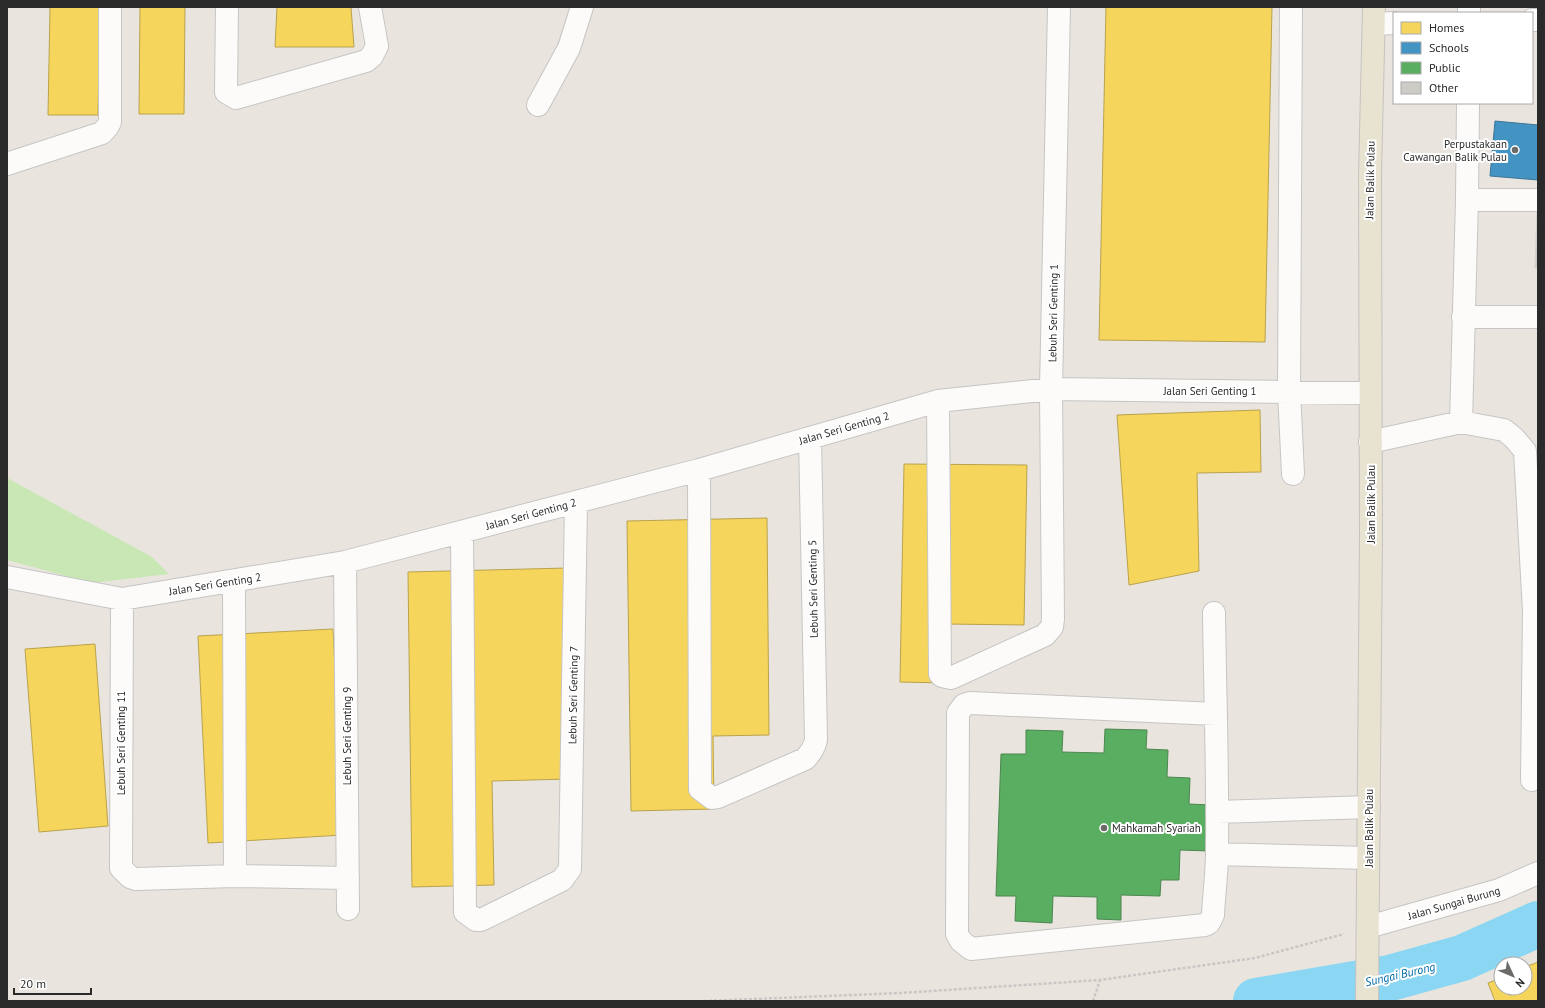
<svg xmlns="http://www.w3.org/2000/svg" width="1545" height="1008" font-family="'PT Sans',sans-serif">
  <rect width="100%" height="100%" fill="#e9e5de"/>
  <path fill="#c9e7b4" d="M7 478 152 557 169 574 92 583 7 560Z"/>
  <path fill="#f6d55c" stroke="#b9a24d" d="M50 7H100L98 115H48Z
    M140 7H185L184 114H139Z
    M277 7H351L354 47H275Z
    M1106 7H1272L1265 342 1099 340Z
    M1260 410 1261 472 1197 473 1199 571 1129 585 1117 415Z
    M904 464 1027 465 1024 625 946 624 945 683 900 682Z
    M767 518 769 735 713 736 714 809 631 811 627 521Z
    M567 568 570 779 492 781 494 885 412 887 408 572Z
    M333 629 343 835 208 843 198 636Z
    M95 644 108 826 39 832 25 649Z
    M1538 962V1001H1495L1488 983 1501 978V988H1525V967Z"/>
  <path fill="#4393c3" stroke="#3c7495" d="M1495 121 1538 125V180L1490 176Z"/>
  <path fill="#5aae61" stroke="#4c8650" d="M1105 729 1147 730 1146 749 1168 750 1167 777 1190 778 1189 804 1211 805 1209 851 1180 850 1179 880H1161L1160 896 1121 895V920L1097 919V897L1053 896 1052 923 1015 921 1016 896H996L1001 754H1026V730L1063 731 1062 752 1104 753Z"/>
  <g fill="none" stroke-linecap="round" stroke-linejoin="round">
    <path stroke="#8bd6f2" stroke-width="46" d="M1256 1001 1390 978 1462 958 1538 924"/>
  </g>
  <path fill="#cdcbc6" stroke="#d4d1cb" d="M1537 213H1538V268H1535Z"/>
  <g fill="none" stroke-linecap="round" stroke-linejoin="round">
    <defs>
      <path id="minor" d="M227 7 226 92 236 98 366 61 372 56 377 46 370 7
        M1291 7 1289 391 1293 474
        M1469 13V7
        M1532 20H1538
        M1374 24 1394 23
        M538 105 569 48 582 7
        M7 164 102 133 108 126 110 122V7
        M1467 200H1538
        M1463 317H1538
        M938 401 940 674 942 676 951 678 1045 635 1052 627 1053 619 1051 389 1059 7
        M1461 422 1467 200 1468 103
        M1370 442 1461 422 1504 430 1514 438 1525 451 1534 611 1532 780
        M699 470 700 789 712 798 718 797 805 759C811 753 814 748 816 740L810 438
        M462 532 465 912 476 920H481L562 880 570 869 576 502
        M345 562 348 909
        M7 577 122 599 345 562 699 470 938 401 1051 389 1370 393
        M234 581 235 876
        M122 599 121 868 130 877 136 879 235 876 348 878
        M1214 613C1215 692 1218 772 1217 852 1217 873 1214 894 1213 915L1209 923 1205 925 971 949 961 941 957 934 958 713 964 705 970 703 1216 714
        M1217 812 1369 807
        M1217 854 1368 858
        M1368 927 1499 890 1538 873"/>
      <path id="major" d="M1367 1001 1371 535 1370 175 1374 7"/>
    </defs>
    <use href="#minor" stroke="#c6c5c5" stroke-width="24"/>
    <use href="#major" stroke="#c4c3c0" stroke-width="24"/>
    <path stroke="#c8c7c6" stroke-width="2.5" stroke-dasharray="3 2" stroke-linecap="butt" d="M704 1001 901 993 1100 980 1255 958 1344 934
      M1093 1001 1100 980"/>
    <use href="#minor" stroke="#fcfbfa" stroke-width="22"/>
    <use href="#major" stroke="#e8e2d1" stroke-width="22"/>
  </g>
  <g fill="#6d6b69" stroke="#fff" stroke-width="1.5">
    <circle cx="1515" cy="150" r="4"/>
    <circle cx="1104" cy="828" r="4"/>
  </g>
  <g text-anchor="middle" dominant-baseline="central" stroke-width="4" stroke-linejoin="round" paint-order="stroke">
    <g font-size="11" fill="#2a2a2a" stroke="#fff" text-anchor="end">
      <text x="1507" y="144">Perpustakaan<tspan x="1507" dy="13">Cawangan Balik Pulau</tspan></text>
      <text x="1112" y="828" text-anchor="start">Mahkamah Syariah</text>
    </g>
    <g font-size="11" fill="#2a2a2a" stroke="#fff">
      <text transform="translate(1370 180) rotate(-89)">Jalan Balik Pulau</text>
      <text transform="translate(1053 313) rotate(-89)">Lebuh Seri Genting 1</text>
      <text x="1210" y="391">Jalan Seri Genting 1</text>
      <text transform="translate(844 428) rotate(-16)">Jalan Seri Genting 2</text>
      <text transform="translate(1371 504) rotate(-90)">Jalan Balik Pulau</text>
      <text transform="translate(531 514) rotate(-15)">Jalan Seri Genting 2</text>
      <text transform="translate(215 584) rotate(-9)">Jalan Seri Genting 2</text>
      <text transform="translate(813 589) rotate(-91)">Lebuh Seri Genting 5</text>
      <text transform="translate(573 695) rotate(-89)">Lebuh Seri Genting 7</text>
      <text transform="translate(347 736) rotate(-90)">Lebuh Seri Genting 9</text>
      <text transform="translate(121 743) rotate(-90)">Lebuh Seri Genting 11</text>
      <text transform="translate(1369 828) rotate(-90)">Jalan Balik Pulau</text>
      <text transform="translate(1454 903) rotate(-16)">Jalan Sungai Burung</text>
    </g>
    <g font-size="12" font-style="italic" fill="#016ba7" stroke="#fff">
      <text transform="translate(1400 974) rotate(-13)">Sungai Burong</text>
    </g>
  </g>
  <rect width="1545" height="1008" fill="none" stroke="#2a2a2a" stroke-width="16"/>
  <rect x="1393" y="12" width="140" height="92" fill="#ffffff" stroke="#aaaaaa"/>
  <rect x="1401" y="22" width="20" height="12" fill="#f6d55c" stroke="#aaaaaa"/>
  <text x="1429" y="32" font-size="12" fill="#2a2a2a">Homes</text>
  <rect x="1401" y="42" width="20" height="12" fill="#4393c3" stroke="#aaaaaa"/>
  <text x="1429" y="52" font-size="12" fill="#2a2a2a">Schools</text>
  <rect x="1401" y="62" width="20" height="12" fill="#5aae61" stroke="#aaaaaa"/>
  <text x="1429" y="72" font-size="12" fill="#2a2a2a">Public</text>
  <rect x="1401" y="82" width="20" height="12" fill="#cdcbc6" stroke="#aaaaaa"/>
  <text x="1429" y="92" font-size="12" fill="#2a2a2a">Other</text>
  <g transform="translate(1513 976) rotate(134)"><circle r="19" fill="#ffffff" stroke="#aaaaaa"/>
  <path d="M0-3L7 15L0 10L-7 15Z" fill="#6d6b69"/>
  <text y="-6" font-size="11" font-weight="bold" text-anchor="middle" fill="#2a2a2a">N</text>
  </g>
  <path d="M14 988v6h77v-6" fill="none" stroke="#2a2a2a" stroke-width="2"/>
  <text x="20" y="988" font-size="12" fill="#2a2a2a" stroke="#ffffff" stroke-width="3" paint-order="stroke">20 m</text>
</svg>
